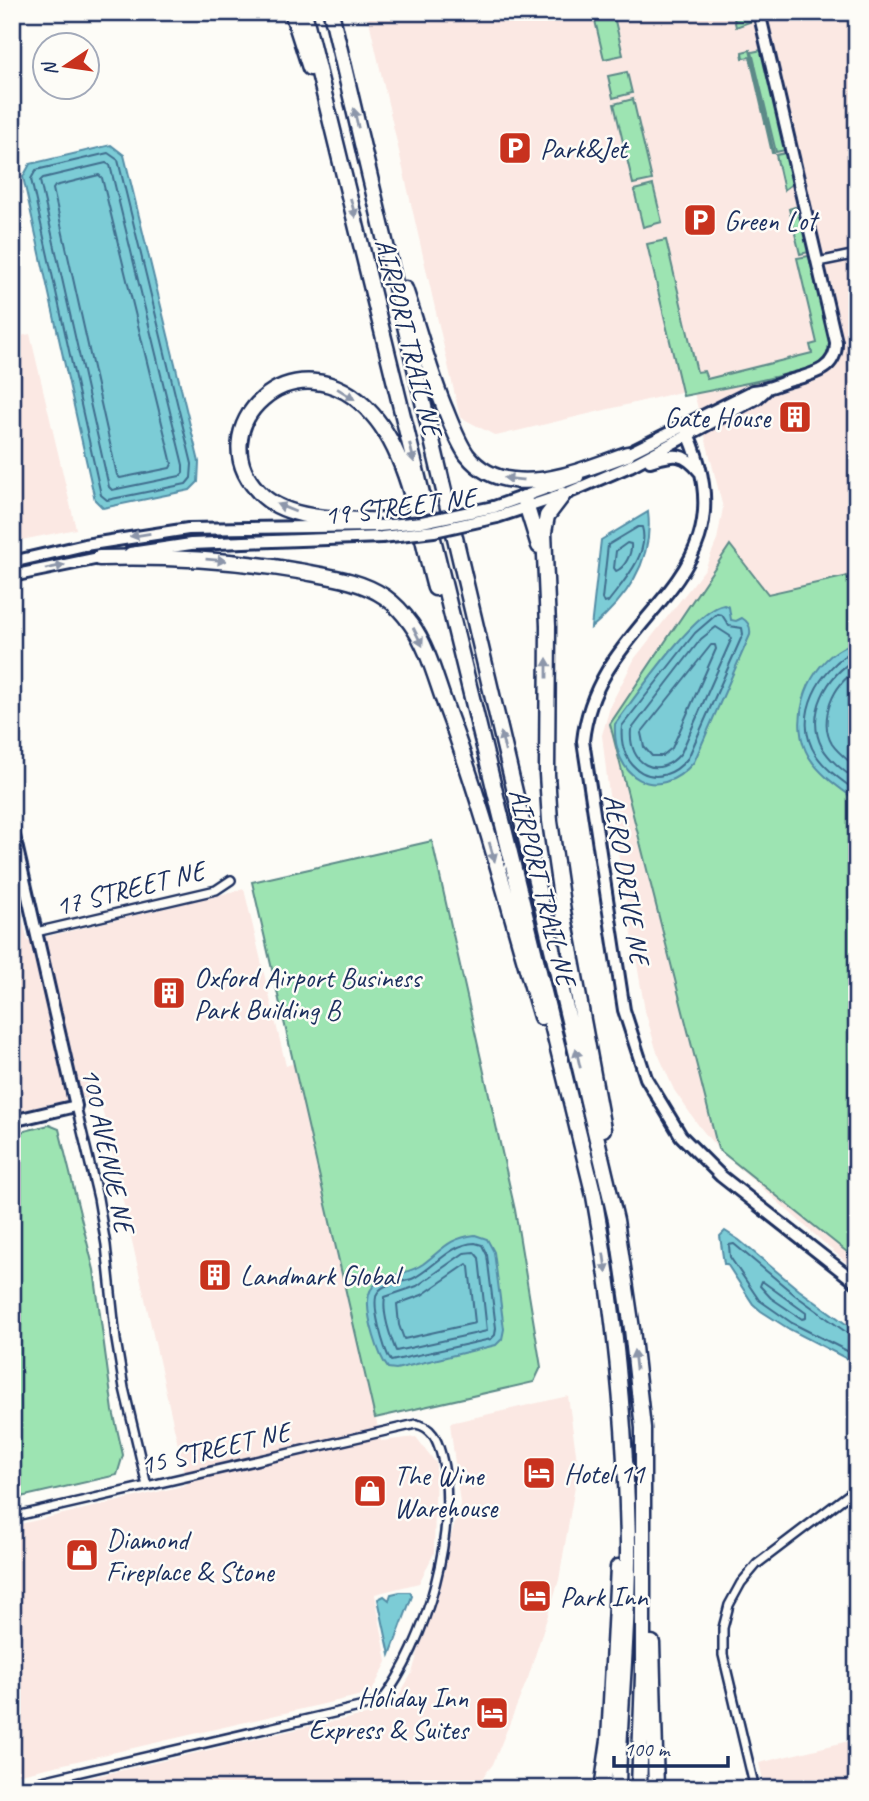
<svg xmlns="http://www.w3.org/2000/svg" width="869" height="1801" font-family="Caveat,sans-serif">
  <rect width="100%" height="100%" fill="#fdfcf7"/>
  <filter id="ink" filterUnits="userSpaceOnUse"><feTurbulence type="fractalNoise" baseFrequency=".0143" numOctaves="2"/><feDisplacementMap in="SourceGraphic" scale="14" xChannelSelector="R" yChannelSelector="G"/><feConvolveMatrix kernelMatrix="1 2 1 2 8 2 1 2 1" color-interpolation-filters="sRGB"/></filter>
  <g filter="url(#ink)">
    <path fill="#fbe8e3" d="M367 12H857V1272L717 1148 699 1126 674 1090 656 1049 645 1011 611 812 602 735 611 704 635 658 705 569 717 540 723 508 693 389 496 436 460 417Z
      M30 334 76 529 12 542V338Z
      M12 876 28 941 244 889 286 1066 294 1063 381 1441 416 1437 436 1463 434 1553 419 1583 375 1594 387 1662 371 1693 12 1776V1526L187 1485 102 1108 88 1111 84 1096 12 1113Z
      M568 1396 578 1468 559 1580 528 1678 493 1764 474 1789H71V1782L315 1725 390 1710 412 1673 460 1504 450 1423Z
      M857 1739V1789H765L759 1763Z"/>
    <path fill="#9de4b2" stroke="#5c8a88" stroke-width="2" d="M593 12H613L623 55 604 59Z
      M739 12H753L752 21 736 27 734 18 740 17Z
      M750 50 774 153H772L750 57 743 58 742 52Z
      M762 50 785 150 776 152 752 52Z
      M627 72 632 93 613 98 608 76Z
      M633 99 652 180 633 184 614 104Z
      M786 153 792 184 784 190 776 155Z
      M653 185 662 222 643 227 634 190Z
      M795 207 799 211 809 252 800 254 789 209Z
      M666 240 697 372 704 371 707 379 812 353 810 345 817 343 797 258 809 256 829 340C830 349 829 355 823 361 810 373 707 391 683 396L647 244Z
      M730 545 768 594 857 574V1260L718 1149 610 724Z
      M432 841 515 1210 541 1367 534 1382 375 1418 252 882Z
      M49 1125 59 1129 94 1270 113 1411 123 1455 117 1475 12 1499V1134Z"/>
    <path fill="#7bccd6" stroke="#558da6" stroke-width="2" d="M111 145 124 155 199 462 198 482 190 490 103 508 95 500 23 177 30 164Z
      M648 512C654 560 627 598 591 628L601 540Z
      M724 605 729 607 731 620 736 621 742 618C749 622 751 628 750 635L694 762C656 806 612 777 615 724 634 699 695 609 724 605Z
      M857 642V801C840 788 820 775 809 757 789 724 805 672 837 651 843 647 850 644 857 642Z
      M725 1231 739 1240 799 1290 857 1332V1364L789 1329 761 1311 753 1304 727 1264H724L720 1236Z
      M475 1235 487 1239 494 1252 504 1329 502 1339 496 1345 396 1369 388 1368C378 1356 367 1317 368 1301 368 1293 372 1286 378 1282 391 1274 409 1274 423 1264 443 1249 449 1238 475 1235Z
      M400 1592H410L412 1596 390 1655 378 1599 384 1596 389 1600 391 1594Z"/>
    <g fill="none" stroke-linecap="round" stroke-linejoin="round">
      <path stroke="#416e8e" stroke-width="2" d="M108 153 118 160 192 464 191 478 186 484 107 500 101 495 31 179 36 170Z
        M106 163 110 165 183 465V473L180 476 112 490 109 487 40 181 43 178Z
        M99 175 102 178 172 464 170 468 120 478 117 475 53 189 55 186Z
        M642 527C650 554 623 582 608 602L604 603 602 599 608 545 638 527Z
        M627 543 631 544C632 553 625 568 616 571L614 568 616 551Z
        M717 614 722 615 729 626 742 628 743 634 688 758C658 795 617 770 622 726L695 633Z
        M716 627 730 636 731 640 681 753C657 782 628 763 631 730L701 639Z
        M711 645H715L716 649 672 748 662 756H652L644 747 641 733Z
        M857 649C820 666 791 717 816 755 826 770 843 781 857 792
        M857 659C827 673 805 716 822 747 830 761 844 771 857 781
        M857 671C833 682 818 721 832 744 838 753 848 760 857 768
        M475 1243 482 1245 487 1255 496 1328 495 1335 491 1339 391 1361C384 1350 370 1303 378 1292 385 1282 404 1283 414 1278 435 1267 450 1244 475 1243Z
        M474 1252 479 1258 487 1331 396 1351C390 1336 382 1313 385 1297L417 1286 464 1253Z
        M467 1264 469 1267 475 1323 404 1339 399 1325 397 1304 422 1295Z
        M762 1281 806 1313V1318L802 1319 771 1298 760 1286Z
        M857 1337 850 1335 795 1295 734 1244 729 1245 730 1257 759 1300 792 1323 857 1356"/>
      <defs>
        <path id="street" d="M818 262 857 254
          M36 932 216 890 231 880
          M76 1106 98 1198 106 1245 116 1340 124 1388 147 1486
          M12 1517 416 1424C432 1427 437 1439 441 1454 461 1526 426 1644 381 1702L12 1788
          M755 1789 723 1655V1628L729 1605 741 1583 757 1564 857 1488"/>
        <path id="secondary" d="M684 425C761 584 597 608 583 741L624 1010 646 1078 681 1136 721 1176 857 1283
          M621 457 753 391C765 390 774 386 785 382 808 375 837 372 836 342L759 12
          M650 461C674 454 683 451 700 472
          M494 507 578 477
          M497 517 563 495 630 466 757 398 766 390
          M130 553 191 544 382 537
          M12 562 85 545 188 529 376 526
          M12 576 104 557
          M12 827 76 1106 12 1121"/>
        <path id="highway" d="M292 12 310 68
          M304 12 594 1196C615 1311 626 1427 628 1544 629 1626 619 1707 618 1789
          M331 12 616 1220 632 1329 643 1428V1675L639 1789
          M405 289C419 330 429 371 446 411 452 426 458 442 467 455 479 470 494 478 513 480 550 485 593 466 627 454
          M563 495 547 516 544 532 548 626 547 774 550 821 563 911 603 1129
          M524 498 539 546
          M402 522C362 518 295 525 263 496 192 431 297 329 372 414 410 456 420 534 435 588
          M99 558C169 556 236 560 305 572 332 577 362 581 385 597 395 604 404 614 411 624 428 647 436 680 446 707 484 808 510 913 541 1017
          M652 1643 656 1789
          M602 1789 609 1740 618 1567"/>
      </defs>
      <use href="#street" stroke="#1b2f5e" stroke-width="12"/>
      <use href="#secondary" stroke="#1b2f5e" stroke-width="16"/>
      <use href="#highway" stroke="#1b2f5e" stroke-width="19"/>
      <use href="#street" stroke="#fdfcf7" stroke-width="7"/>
      <use href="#secondary" stroke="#fdfcf7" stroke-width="10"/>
      <use href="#highway" stroke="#fdfcf7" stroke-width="14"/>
      <defs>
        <path id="secondary-bridge" d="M379 526 422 522 494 507
          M382 537 434 531 497 517"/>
      </defs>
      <use href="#secondary-bridge" stroke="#1b2f5e" stroke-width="16" stroke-linecap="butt"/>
      <use href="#secondary-bridge" stroke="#fdfcf7" stroke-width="10"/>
    </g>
    <defs><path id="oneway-solid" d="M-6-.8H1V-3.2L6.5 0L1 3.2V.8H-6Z" transform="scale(1.75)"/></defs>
    <g fill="#8c96aa">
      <use href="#oneway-solid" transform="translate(356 118) rotate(-103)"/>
      <use href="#oneway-solid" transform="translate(353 208) rotate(76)"/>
      <use href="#oneway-solid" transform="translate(346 394) rotate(32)"/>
      <use href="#oneway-solid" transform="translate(412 453) rotate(76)"/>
      <use href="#oneway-solid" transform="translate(514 479) rotate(-174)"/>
      <use href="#oneway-solid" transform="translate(286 508) rotate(-158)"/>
      <use href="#oneway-solid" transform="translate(140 535) rotate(171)"/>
      <use href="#oneway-solid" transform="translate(216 560) rotate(5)"/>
      <use href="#oneway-solid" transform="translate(55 567) rotate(-12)"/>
      <use href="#oneway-solid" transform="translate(418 637) rotate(63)"/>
      <use href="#oneway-solid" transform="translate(547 668) rotate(-90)"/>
      <use href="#oneway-solid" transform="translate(503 742) rotate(-103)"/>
      <use href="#oneway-solid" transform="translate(492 852) rotate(74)"/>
      <use href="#oneway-solid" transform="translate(578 1058) rotate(-103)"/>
      <use href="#oneway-solid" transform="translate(605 1263) rotate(82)"/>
      <use href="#oneway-solid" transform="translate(635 1360) rotate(-96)"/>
    </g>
  </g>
  <defs>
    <symbol id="parking-square" viewBox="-11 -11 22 22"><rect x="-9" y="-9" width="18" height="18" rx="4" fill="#c8321e" stroke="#fdfcf7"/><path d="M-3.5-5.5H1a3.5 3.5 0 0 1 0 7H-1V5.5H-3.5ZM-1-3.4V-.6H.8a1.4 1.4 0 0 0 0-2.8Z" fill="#fff"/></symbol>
    <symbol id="building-square" viewBox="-11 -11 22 22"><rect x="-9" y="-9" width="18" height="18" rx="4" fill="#c8321e" stroke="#fdfcf7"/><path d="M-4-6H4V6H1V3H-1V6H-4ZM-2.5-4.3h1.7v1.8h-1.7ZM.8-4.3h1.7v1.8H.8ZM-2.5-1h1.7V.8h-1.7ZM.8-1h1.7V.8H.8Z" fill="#fff"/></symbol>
    <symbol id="hotel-square" viewBox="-11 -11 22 22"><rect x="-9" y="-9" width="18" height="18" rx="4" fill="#c8321e" stroke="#fdfcf7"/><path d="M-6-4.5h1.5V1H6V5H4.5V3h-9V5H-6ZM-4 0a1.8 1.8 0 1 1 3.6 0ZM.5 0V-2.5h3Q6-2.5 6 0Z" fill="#fff"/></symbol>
    <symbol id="shop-square" viewBox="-11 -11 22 22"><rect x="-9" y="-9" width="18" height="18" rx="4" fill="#c8321e" stroke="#fdfcf7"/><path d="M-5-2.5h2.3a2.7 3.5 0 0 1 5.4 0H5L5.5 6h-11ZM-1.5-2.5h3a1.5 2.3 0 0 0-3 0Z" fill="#fff"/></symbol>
  </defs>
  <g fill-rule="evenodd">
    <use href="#parking-square" x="496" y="129" width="38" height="38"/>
    <use href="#parking-square" x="681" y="201" width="38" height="38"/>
    <use href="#building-square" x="776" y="398" width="38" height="38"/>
    <use href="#building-square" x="150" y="974" width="38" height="38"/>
    <use href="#building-square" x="196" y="1256" width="38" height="38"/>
    <use href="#hotel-square" x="520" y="1454" width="38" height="38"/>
    <use href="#shop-square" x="351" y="1472" width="38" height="38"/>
    <use href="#shop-square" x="63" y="1536" width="38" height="38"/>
    <use href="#hotel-square" x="516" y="1577" width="38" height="38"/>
    <use href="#hotel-square" x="473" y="1694" width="38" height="38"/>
  </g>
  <g text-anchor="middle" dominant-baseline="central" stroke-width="5" stroke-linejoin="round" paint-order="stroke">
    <g font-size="28" fill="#1b2f5e" stroke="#fdfcf7" text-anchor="start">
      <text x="540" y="148">Park&amp;Jet</text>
      <text x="724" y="220">Green Lot</text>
      <text x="770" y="417" text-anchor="end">Gate House</text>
      <text x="194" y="977">Oxford Airport Business<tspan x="194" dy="32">Park Building B</tspan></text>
      <text x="240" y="1275">Landmark Global</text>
      <text x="564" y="1473">Hotel 11</text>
      <text x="394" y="1475">The Wine<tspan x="394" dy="32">Warehouse</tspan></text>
      <text x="106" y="1539">Diamond<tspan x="106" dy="32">Fireplace &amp; Stone</tspan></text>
      <text x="560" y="1596">Park Inn</text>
      <text x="468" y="1697" text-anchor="end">Holiday Inn<tspan x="468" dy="32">Express &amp; Suites</tspan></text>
    </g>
    <g font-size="28" fill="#1b2f5e" stroke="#fdfcf7">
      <text transform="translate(409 337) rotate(76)">AIRPORT TRAIL NE</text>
      <text transform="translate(400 506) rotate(-7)">19 STREET NE</text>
      <text transform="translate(627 879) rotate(81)">AERO DRIVE NE</text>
      <text transform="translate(543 887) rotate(76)">AIRPORT TRAIL NE</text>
      <text transform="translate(130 888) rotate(-14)">17 STREET NE</text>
      <text transform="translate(108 1150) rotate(78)">100 AVENUE NE</text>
      <text transform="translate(215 1448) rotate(-13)">15 STREET NE</text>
    </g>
  </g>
  <rect width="869" height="1801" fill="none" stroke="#fdfcf7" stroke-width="42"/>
  <rect x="21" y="21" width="827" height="1759" fill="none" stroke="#1b2f5e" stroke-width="2.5" filter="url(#ink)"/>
  <g transform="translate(66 66) rotate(257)"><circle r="33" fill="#fdfcf7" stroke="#a3aaba" stroke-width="2"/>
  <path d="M0-5L12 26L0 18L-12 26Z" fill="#c8321e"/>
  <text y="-10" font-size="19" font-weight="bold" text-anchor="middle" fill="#1b2f5e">N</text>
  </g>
  <path d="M614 1756v10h114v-10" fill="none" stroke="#1b2f5e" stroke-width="3.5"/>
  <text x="624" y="1756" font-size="21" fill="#1b2f5e" stroke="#fdfcf7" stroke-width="5" paint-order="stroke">100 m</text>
</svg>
